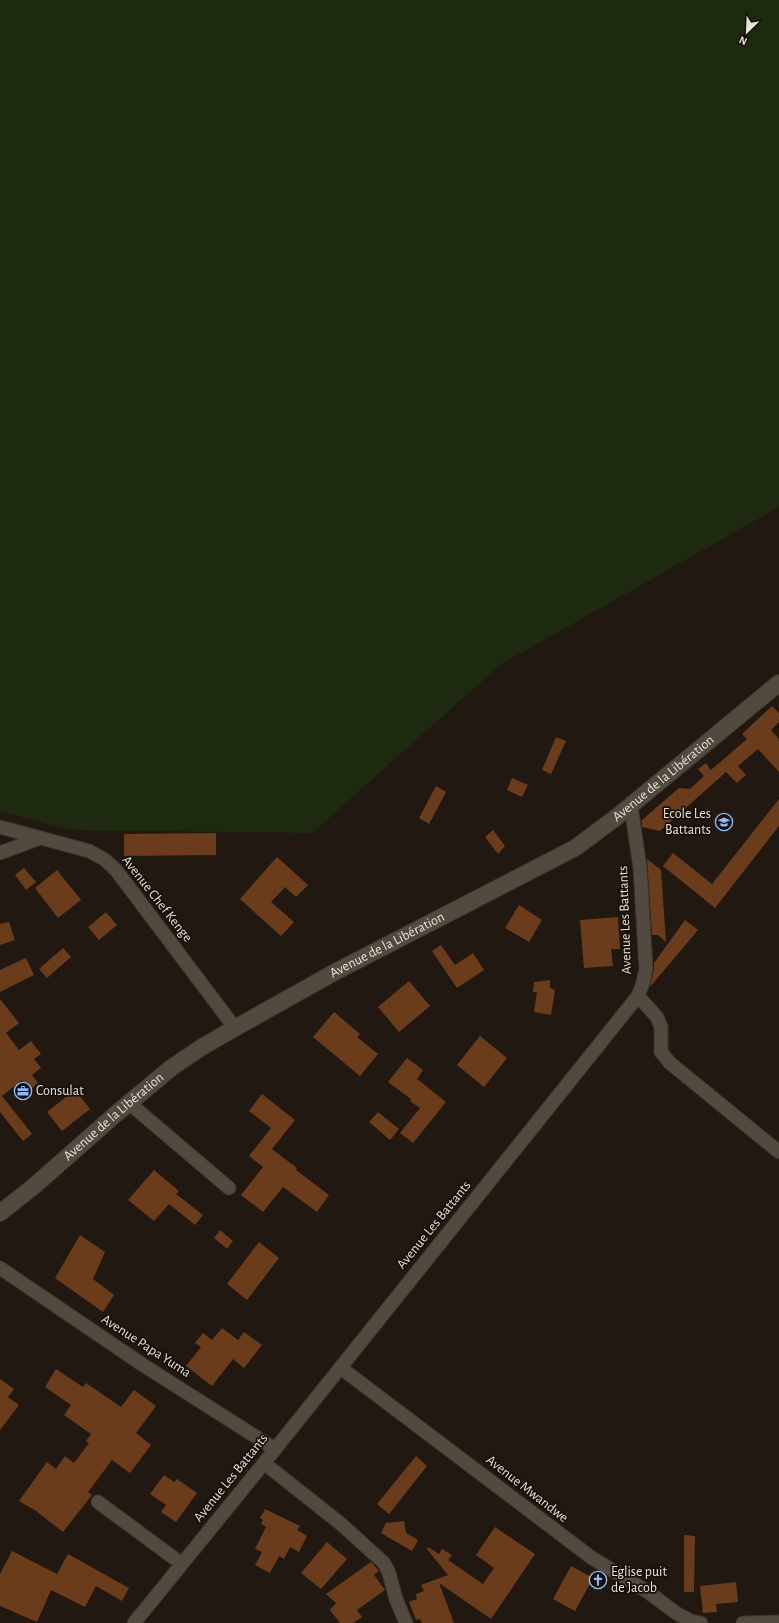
<svg xmlns="http://www.w3.org/2000/svg" width="779" height="1623" font-family="'Alegreya Sans',sans-serif">
  <rect width="100%" height="100%" fill="#211911"/>
  <path fill="#1e2a0f" d="M0 0H779V507L500 665 312 833 70 830 0 811Z"/>
  <path fill="#6a3c1c" d="M772 706 779 713V722L771 730 779 739V772L758 749 738 766 746 775 737 783 726 772 660 831 642 827V820L679 788 690 789 704 776 698 769 706 763 711 770 747 739 742 734Z
    M556 737 566 741 551 774 542 770Z
    M512 778 528 785 522 797 507 790Z
    M436 786 446 792 429 824 419 818Z
    M779 799V826L715 908 663 866 673 853 712 884Z
    M493 830 505 846 498 854 485 837Z
    M216 833V855L124 856V834Z
    M277 857 308 885 296 897 285 887 271 902 294 922 281 936 240 899Z
    M647 859 661 870 666 942 658 935H652Z
    M24 868 36 882 26 890 15 875Z
    M57 870 81 900 58 918 35 888Z
    M519 905 542 920 529 942 505 928Z
    M106 912 117 925 99 940 88 927Z
    M618 917 620 949H611L613 966 584 968 580 920Z
    M685 920 698 930 650 987 654 970V963Z
    M9 922 15 940 0 945V924Z
    M441 945 455 965 473 953 484 970 457 988 432 951Z
    M63 948 71 957 47 978 39 969Z
    M26 958 34 975 0 992V970Z
    M550 980V988L555 990 551 1015 534 1012 537 992H533L534 982Z
    M409 981 430 1006 399 1032 378 1007Z
    M0 999 19 1023 6 1033 19 1050 31 1041 41 1054 34 1059 41 1068 32 1075 38 1083 29 1090 22 1080 2 1096 32 1134 23 1141 0 1112Z
    M334 1012 360 1034 357 1037 378 1054 360 1076 313 1037Z
    M480 1036 507 1058 484 1087 457 1065Z
    M407 1058 423 1070 417 1079 446 1102 413 1143 400 1133 420 1108 410 1101 411 1099 388 1082Z
    M75 1090 90 1109 62 1131 47 1112Z
    M262 1094 295 1120 272 1149 297 1168 296 1170 329 1195 317 1212 283 1187 263 1212 241 1195 263 1167 249 1156 271 1128 249 1111Z
    M378 1112 399 1129 390 1140 369 1122Z
    M154 1170 179 1191 176 1194 203 1215 195 1225 169 1204 154 1221 128 1200Z
    M220 1230 233 1241 227 1249 214 1238Z
    M80 1235 105 1252 93 1279 114 1295 103 1312 55 1278Z
    M259 1242 279 1258 247 1300 227 1284Z
    M222 1328 238 1340 244 1332 262 1345 244 1368 233 1359 212 1386 186 1366 201 1347 195 1343 203 1333 212 1340Z
    M56 1369 83 1387 86 1383 121 1407 134 1390 156 1406 136 1433 151 1445 130 1473 112 1460 88 1492 92 1495 63 1532 36 1511 19 1501 47 1462 56 1469 65 1456 74 1463 89 1443 86 1441 91 1434 64 1415 71 1405 45 1387Z
    M0 1379 14 1389 8 1397 19 1405 0 1430Z
    M416 1456 427 1466 389 1514 377 1504Z
    M164 1475 174 1482 177 1479 197 1493 176 1522 161 1512 166 1505 150 1494Z
    M265 1509 300 1526 297 1530 307 1536 299 1552 290 1547 284 1559 279 1556 270 1573 255 1565 262 1552 255 1549 266 1527 261 1524 263 1520 260 1518Z
    M404 1521 406 1533 418 1540 412 1551 381 1533 386 1523Z
    M495 1527 535 1554 491 1619 439 1583 454 1623H422L420 1619 416 1620 409 1602 417 1599 416 1594 424 1591 421 1585 448 1575 427 1549 428 1547 439 1554 442 1549 452 1555 448 1560 483 1584 494 1568 476 1555Z
    M684 1535 695 1536 694 1592H684Z
    M327 1542 347 1559 321 1589 301 1573Z
    M12 1551 57 1574 68 1554 129 1588 122 1601 96 1586 85 1607 51 1590 37 1622 0 1606V1574Z
    M371 1562 379 1571 374 1575 385 1590 357 1610 362 1617 353 1623H340L330 1610 336 1603 326 1594Z
    M571 1566 593 1578 575 1611 553 1599Z
    M736 1582 738 1602 716 1604 717 1612 703 1613 700 1586Z"/>
  <g fill="none" stroke-linecap="round" stroke-linejoin="round">
    <defs>
      <path id="minor" d="M0 827 89 851 104 859 116 870 235 1028
        M0 853 40 838
        M638 996 657 1017 661 1027V1052L670 1063 779 1152
        M129 1103 229 1188
        M0 1268 143 1365 275 1449
        M341 1368 592 1558 648 1592 676 1613 691 1621 701 1623
        M264 1463 341 1524 384 1563 389 1573 396 1599 406 1623
        M98 1502 182 1564
        M134 1623 264 1463 638 996 643 983 646 969 640 868 631 806
        M743 1623 779 1622"/>
      <g id="tertiary">
        <path id="s1" d="M0 1213 33 1187 117 1113 171 1068 202 1047 235 1028 335 972 575 848 618 816 779 683"/>
      </g>
    </defs>
    <use href="#minor" stroke="#3a3531" stroke-width="15"/>
    <use href="#tertiary" stroke="#3a3531" stroke-width="18"/>
    <use href="#minor" stroke="#52493f" stroke-width="13"/>
    <use href="#tertiary" stroke="#52493f" stroke-width="16"/>
  </g>
  <defs>
    <symbol id="school-ring" viewBox="-11 -11 22 22"><circle r="9.5" fill="#181008" stroke="#89bafc" stroke-width="1.5"/><path d="M0-5L7-2L0 1L-7-2ZM-4 1L0 2.5L4 1V4Q0 6-4 4Z" fill="#89bafc"/></symbol>
    <symbol id="office-ring" viewBox="-11 -11 22 22"><circle r="9.5" fill="#181008" stroke="#89bafc" stroke-width="1.5"/><path d="M-6-3h4V-5.5h4V-3h4V5H-6ZM-1-4.5V-3h2v-1.5ZM-6 0V1H6V0Z" fill="#89bafc"/></symbol>
    <symbol id="church-ring" viewBox="-11 -11 22 22"><circle r="9.5" fill="#181008" stroke="#89bafc" stroke-width="1.5"/><path d="M-1.2-6h2.4v3.5h3.3v2.4h-3.3V6h-2.4V-.1h-3.3v-2.4h3.3Z" fill="#89bafc"/></symbol>
  </defs>
  <g fill-rule="evenodd">
    <use href="#school-ring" x="714" y="812" width="20" height="20"/>
    <use href="#office-ring" x="13" y="1081" width="20" height="20"/>
    <use href="#church-ring" x="588" y="1570" width="20" height="20"/>
  </g>
  <g text-anchor="middle" dominant-baseline="central" stroke-width="3.5" stroke-linejoin="round" paint-order="stroke">
    <g font-size="14" fill="#e6e1db" stroke="#181008">
      <text stroke="none"><textPath href="#s1" startOffset="797">Avenue de la Libération</textPath></text>
      <text transform="translate(157 899) rotate(52)">Avenue Chef Kenge</text>
      <text transform="translate(625 920) rotate(-92)">Avenue Les Battants</text>
      <text stroke="none"><textPath href="#s1" startOffset="473">Avenue de la Libération</textPath></text>
      <text stroke="none"><textPath href="#s1" startOffset="149">Avenue de la Libération</textPath></text>
      <text transform="translate(434 1225) rotate(-51)">Avenue Les Battants</text>
      <text transform="translate(146 1346) rotate(33)">Avenue Papa Yuma</text>
      <text transform="translate(231 1478) rotate(-51)">Avenue Les Battants</text>
      <text transform="translate(527 1489) rotate(38)">Avenue Mwandwe</text>
    </g>
    <g font-size="14" fill="#e6e1db" stroke="#181008" text-anchor="start">
      <text x="711" y="814" text-anchor="end">Ecole Les<tspan x="711" dy="16">Battants</tspan></text>
      <text x="36" y="1091">Consulat</text>
      <text x="611" y="1572">Eglise puit<tspan x="611" dy="16">de Jacob</tspan></text>
    </g>
  </g>
  <g transform="translate(747 32) rotate(204)" stroke="#181008" stroke-width="3" paint-order="stroke">
  <path d="M0-3L7 15L0 10L-7 15Z" fill="#e6e1db"/>
  <text y="-6" font-size="11" font-weight="bold" text-anchor="middle" fill="#e6e1db">N</text>
  </g>
</svg>
